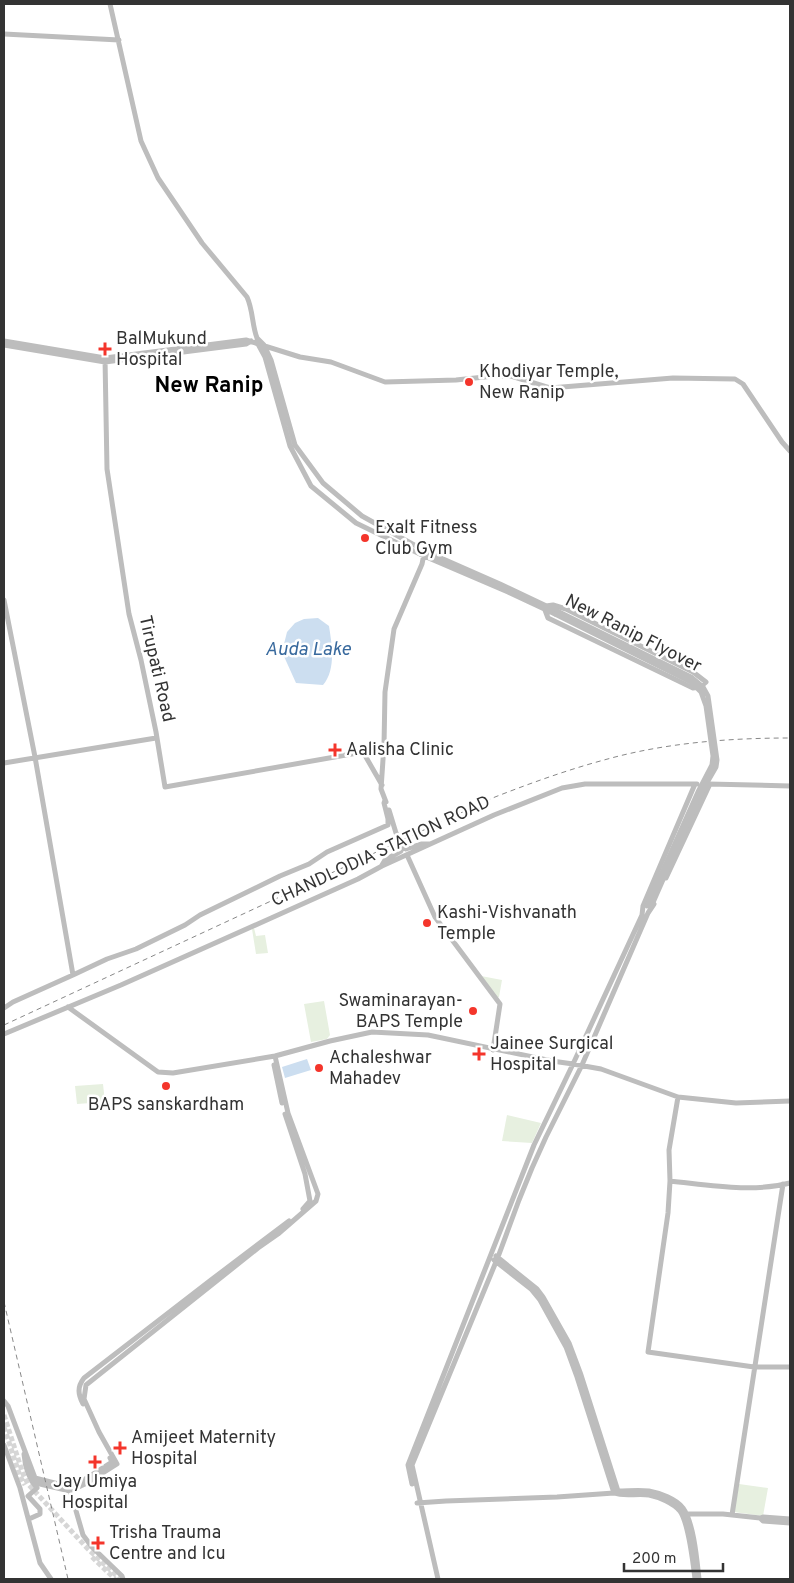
<svg xmlns="http://www.w3.org/2000/svg" width="794" height="1583" font-family="Overpass,sans-serif">
  <rect width="100%" height="100%" fill="#fff"/>
  <path fill="#e7f0e0" d="M254 928 256 936 265 935 268 953 256 954 252 929Z
    M481 976 502 980 499 997 497 998Z
    M324 1001 330 1035 327 1039 311 1042 304 1004Z
    M103 1084 105 1102 77 1104 75 1086Z
    M507 1115 541 1123 532 1143 502 1141Z
    M739 1484 768 1488 763 1516 734 1512Z"/>
  <path fill="#ccdef0" d="M318 618 329 626C332 645 336 670 323 685L296 683 282 652 287 632 295 623 304 619Z
    M307 1059 311 1070 285 1078 282 1067Z"/>
  <g fill="none" stroke-linecap="round" stroke-linejoin="round">
    <path stroke="#d6d6d6" stroke-width="5" stroke-dasharray="5 2.5" stroke-linecap="butt" d="M396 833 401 845
      M4 1415 23 1474 28 1484 88 1549 120 1579
      M4 1427 20 1476 25 1485
      M92 1557 115 1579"/>
    <path stroke="#bdbdbd" stroke-width="5" d="M110 4 141 141 158 178 202 243 247 297C253 310 252 325 257 338
      M4 34 119 40
      M4 341 105 358 246 340 300 357 331 362 385 382 456 380 494 376H511L550 388 673 378 735 379 743 384 782 442 790 451
      M4 345 105 362 246 344 251 341
      M105 358 107 469 129 614 141 660 156 732 165 787 363 752 382 785
      M4 600 35 757 73 975 13 1002 4 1008
      M545 610 548 618 693 688 700 687 706 682 693 672 566 609 553 605 546 606
      M555 614 508 592 424 556 356 523 311 486 290 446 265 357 258 344 257 338 264 345 271 360 295 445 323 483 362 516 425 551 500 584 557 611
      M4 763 156 738
      M708 784 790 786
      M386 802 381 789 384 745 385 692 394 629 422 564 424 554
      M389 810 396 833
      M407 855 435 917 500 1004 493 1050
      M382 865 385 860 401 851V845L406 849 421 844H429
      M666 878 710 784
      M73 975 107 959 136 949 185 925 200 915 280 876 309 864 327 852 388 825V819L384 803 385 800
      M68 1007 158 1072 173 1073 275 1056 330 1041 372 1032 428 1035 552 1061 573 1064 601 1069 678 1097 736 1103 790 1101
      M4 1034 121 985 269 919 358 879 382 866 494 815 562 788 585 784H697
      M274 1065 282 1103
      M678 1097 669 1150 670 1181 668 1213 648 1352 754 1367H790
      M285 1114 305 1174 310 1201 303 1209
      M670 1181C709 1185 752 1193 790 1183
      M496 1256 537 1289 543 1297 569 1343 581 1375 618 1491
      M494 1260 531 1289 540 1300 566 1347 577 1377 614 1493C625 1497 637 1493 649 1495 659 1497 673 1503 680 1511 689 1524 693 1563 695 1579
      M4 1401 8 1406 35 1478 40 1484 70 1491 87 1483 117 1464 99 1432 84 1399 86 1385 258 1248 278 1234 316 1201 318 1194 288 1113 275 1056
      M83 1404C78 1394 77 1387 84 1378L211 1280 289 1221
      M4 1445 20 1488 40 1563 51 1579
      M24 1454C25 1467 28 1478 37 1488L28 1496 40 1509V1514L29 1519
      M35 1478 70 1487 74 1486 112 1462 110 1458
      M412 1484 408 1465 534 1145 573 1064 642 915 643 906 695 784
      M70 1490 83 1535 92 1547 122 1576 123 1579
      M417 1503 446 1501 557 1497 614 1493 618 1491C628 1491 639 1490 649 1491 660 1493 676 1499 683 1508 694 1523 697 1561 699 1579
      M685 1514H723L760 1518 763 1521 790 1523
      M732 1515 783 1184
      M760 1518 763 1517 790 1519
      M438 1579 412 1465 498 1257 519 1200 532 1168 546 1137 582 1065 648 913 654 904"/>
    <path stroke="#888" stroke-width="1" stroke-dasharray="5 4" stroke-linecap="butt" d="M4 1025 495 797C531 783 567 770 604 760 664 743 728 738 790 738
      M4 1302 68 1579"/>
    <path stroke="#bdbdbd" stroke-width="5" d="M557 611 691 677 703 687 708 696 717 760 716 767 701 793 651 907
      M555 614 691 682 701 692 706 706 713 756 712 765 698 792 647 906"/>
  </g>
  <g fill="#f4352b" stroke="#fff" stroke-width="2">
    <path d="M102.5 341.5h5v5h5v5h-5v5h-5v-5h-5v-5h5z"/>
    <circle cx="469" cy="382" r="5"/>
    <circle cx="365" cy="538" r="5"/>
    <path d="M332.5 742.5h5v5h5v5h-5v5h-5v-5h-5v-5h5z"/>
    <circle cx="427" cy="923" r="5"/>
    <circle cx="473" cy="1011" r="5"/>
    <path d="M476.5 1046.5h5v5h5v5h-5v5h-5v-5h-5v-5h5z"/>
    <circle cx="319" cy="1068" r="5"/>
    <circle cx="166" cy="1086" r="5"/>
    <path d="M117.5 1440.5h5v5h5v5h-5v5h-5v-5h-5v-5h5z"/>
    <path d="M92.5 1454.5h5v5h5v5h-5v5h-5v-5h-5v-5h5z"/>
    <path d="M95.5 1535.5h5v5h5v5h-5v5h-5v-5h-5v-5h5z"/>
  </g>
  <g text-anchor="middle" dominant-baseline="central" stroke-width="5" stroke-linejoin="round" paint-order="stroke">
    <g font-size="18" fill="#333" stroke="#fff" text-anchor="start">
      <text x="116" y="339">BalMukund<tspan x="116" dy="21">Hospital</tspan></text>
      <text x="479" y="372">Khodiyar Temple,<tspan x="479" dy="21">New Ranip</tspan></text>
      <text x="375" y="528">Exalt Fitness<tspan x="375" dy="21">Club Gym</tspan></text>
      <text x="346" y="750">Aalisha Clinic</text>
      <text x="437" y="913">Kashi-Vishvanath<tspan x="437" dy="21">Temple</tspan></text>
      <text x="463" y="1001" text-anchor="end">Swaminarayan-<tspan x="463" dy="21">BAPS Temple</tspan></text>
      <text x="490" y="1044">Jainee Surgical<tspan x="490" dy="21">Hospital</tspan></text>
      <text x="329" y="1058">Achaleshwar<tspan x="329" dy="21">Mahadev</tspan></text>
      <text x="166" y="1105" text-anchor="middle">BAPS sanskardham</text>
      <text x="131" y="1438">Amijeet Maternity<tspan x="131" dy="21">Hospital</tspan></text>
      <text x="95" y="1482" text-anchor="middle">Jay Umiya<tspan x="95" dy="21">Hospital</tspan></text>
      <text x="109" y="1533">Trisha Trauma<tspan x="109" dy="21">Centre and Icu</tspan></text>
    </g>
    <g font-size="18" fill="#333" stroke="#fff">
      <text transform="translate(633 634) rotate(27)">New Ranip Flyover</text>
      <text transform="translate(156 669) rotate(77)">Tirupati Road</text>
      <text transform="translate(381 852) rotate(-25)">CHANDLODIA STATION ROAD</text>
    </g>
    <g font-size="19" font-style="italic" fill="#38699d" stroke="#fff">
      <text x="308" y="650">Auda Lake</text>
    </g>
    <g font-size="22" font-weight="bold" fill="#000" stroke="#fff">
      <text x="209" y="386">New Ranip</text>
    </g>
  </g>
  <rect width="794" height="1583" fill="none" stroke="#333333" stroke-width="10"/>
  <path d="M624 1563v8h99v-8" fill="none" stroke="#333333" stroke-width="2.5"/>
  <text x="632" y="1563" font-size="15" fill="#333333" stroke="#ffffff" stroke-width="4" paint-order="stroke">200 m</text>
</svg>
